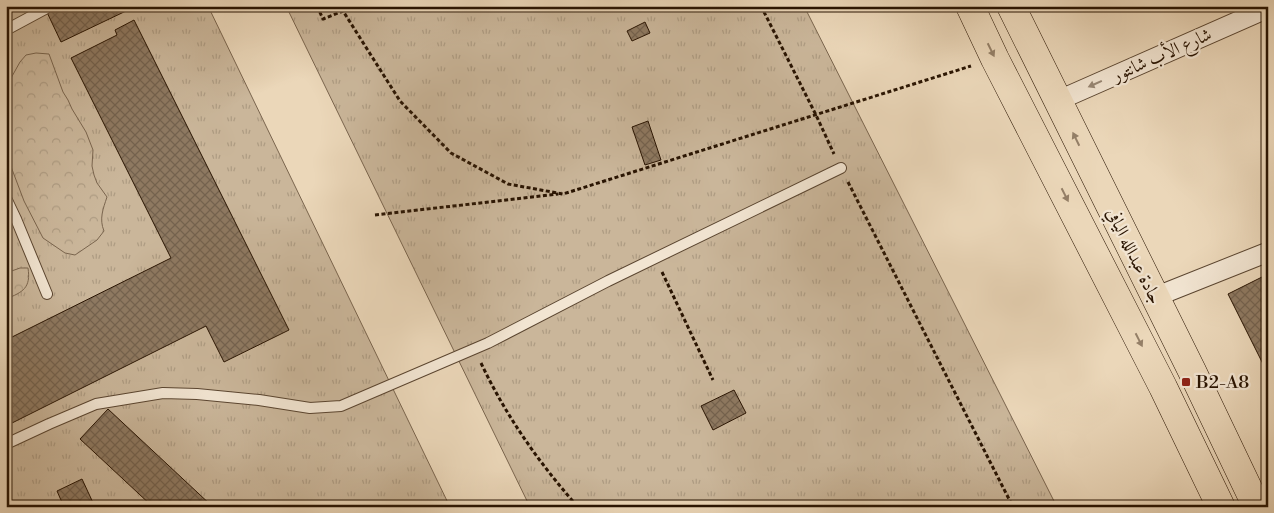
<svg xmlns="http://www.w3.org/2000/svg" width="1274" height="513" font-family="'Libre Bodoni',Amiri,serif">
  <defs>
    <pattern id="grass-tufts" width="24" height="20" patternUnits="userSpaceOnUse" patternTransform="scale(1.25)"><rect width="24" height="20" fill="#cab69a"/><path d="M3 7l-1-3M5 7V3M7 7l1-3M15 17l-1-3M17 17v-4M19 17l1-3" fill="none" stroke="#ae9c83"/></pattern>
    <pattern id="forest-crowns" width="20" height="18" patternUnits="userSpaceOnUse" patternTransform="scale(1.25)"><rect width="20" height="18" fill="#cab69a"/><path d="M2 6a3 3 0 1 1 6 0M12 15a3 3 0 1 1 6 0" fill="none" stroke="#ae9c83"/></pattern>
    <pattern id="building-cross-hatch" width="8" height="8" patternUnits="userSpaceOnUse" patternTransform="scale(1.25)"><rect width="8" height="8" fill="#8e7961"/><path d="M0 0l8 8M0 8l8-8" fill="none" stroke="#74624e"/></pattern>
  </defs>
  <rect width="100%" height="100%" fill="#ebd7b9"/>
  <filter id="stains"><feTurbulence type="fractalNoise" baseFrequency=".004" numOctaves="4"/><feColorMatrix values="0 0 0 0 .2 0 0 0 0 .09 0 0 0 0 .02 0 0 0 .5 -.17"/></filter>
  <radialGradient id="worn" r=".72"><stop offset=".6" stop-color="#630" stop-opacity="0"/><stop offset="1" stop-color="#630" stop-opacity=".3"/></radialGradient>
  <path fill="url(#grass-tufts)" stroke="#7a654e" d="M6 6H208L450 507H6Z
    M286 6H804L1057 507H530Z"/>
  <path fill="url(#forest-crowns)" stroke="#7a654e" d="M36 53 49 54 63 92 68 100 72 109 86 132 93 150 92 166 94 175 97 183 107 197C103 209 99 219 104 231L97 240 75 255 65 253 43 238 24 201 7 156 6 87 20 62 26 55Z
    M20 268H28C31 288 23 292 6 299V273Z"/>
  <path fill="url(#building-cross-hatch)" stroke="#291402" d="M44 6H124L126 11 61 42Z
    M134 20 289 330 224 362 206 326 6 426V340L171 258 71 58 117 35 115 30Z
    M645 22 650 33 632 41 627 31Z
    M648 121 661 160 645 165 632 127Z
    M1268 274V374L1228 294Z
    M734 390 746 413 713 430 701 406Z
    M108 409 213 507H153L80 439Z
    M82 479 95 507H64L57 491Z"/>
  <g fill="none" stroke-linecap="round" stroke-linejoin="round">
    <defs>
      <path id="service" d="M6 30 45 9
        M6 198 16 219 47 294
        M6 444 49 424 96 404 163 393 197 394 259 400 310 408 341 406 488 343 608 281 841 168"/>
      <path id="minor" d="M1057 101 1268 8
        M1155 297 1268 252"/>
      <path id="trunk" d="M970 6 995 59 1163 387 1221 507
        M1011 6 1192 371 1257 507"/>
    </defs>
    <use href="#service" stroke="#5a4530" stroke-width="12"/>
    <use href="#minor" stroke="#5a4530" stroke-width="21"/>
    <use href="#trunk" stroke="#291402" stroke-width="29"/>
    <path stroke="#291402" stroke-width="3" stroke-dasharray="4 2.5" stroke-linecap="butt" d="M317 6 323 19 343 11 400 101 451 153 508 184 563 194 971 66
      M761 6 816 115 834 154
      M848 182 1013 507
      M375 215 558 194
      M662 272 713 380
      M481 363C506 416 539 463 578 507"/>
    <use href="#service" stroke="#f2e5d2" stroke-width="10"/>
    <use href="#minor" stroke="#f2e5d2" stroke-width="19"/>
    <use href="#trunk" stroke="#ebd7b9" stroke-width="28"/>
  </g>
  <defs><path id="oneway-solid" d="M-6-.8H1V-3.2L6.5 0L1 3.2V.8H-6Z" transform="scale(1.25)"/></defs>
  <g fill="#947f67">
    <use href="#oneway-solid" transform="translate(991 50) rotate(64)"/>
    <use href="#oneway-solid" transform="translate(1076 139) rotate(-116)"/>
    <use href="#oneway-solid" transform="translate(1065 195) rotate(63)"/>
    <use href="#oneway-solid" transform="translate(1139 340) rotate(63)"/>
  </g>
  <use fill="#988774" href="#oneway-solid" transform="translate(1095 84) rotate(156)"/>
  <rect fill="#8f2418" stroke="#f2e5d2" stroke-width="2" x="1181" y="377" width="10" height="10" rx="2.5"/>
  <g text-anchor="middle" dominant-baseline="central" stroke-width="4.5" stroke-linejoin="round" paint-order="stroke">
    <g font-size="18" fill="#291402" stroke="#f2e5d2">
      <text transform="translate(1162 55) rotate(-24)">شارع الأب شانتور</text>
      <text transform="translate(1134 256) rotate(64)">جادة عبدالله اليافي</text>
    </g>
    <g font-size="18" fill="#291402" stroke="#f2e5d2" text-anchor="start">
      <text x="1196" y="382">B2-A8</text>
    </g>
  </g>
  <rect width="1274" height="513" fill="none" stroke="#ebd7b9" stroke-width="25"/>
  <rect x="8" y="8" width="1259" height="498" fill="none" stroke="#291402" stroke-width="2.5"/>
  <rect x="12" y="12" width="1249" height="488" fill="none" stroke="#291402"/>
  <rect width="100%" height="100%" filter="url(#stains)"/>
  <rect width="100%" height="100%" fill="url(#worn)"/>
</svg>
